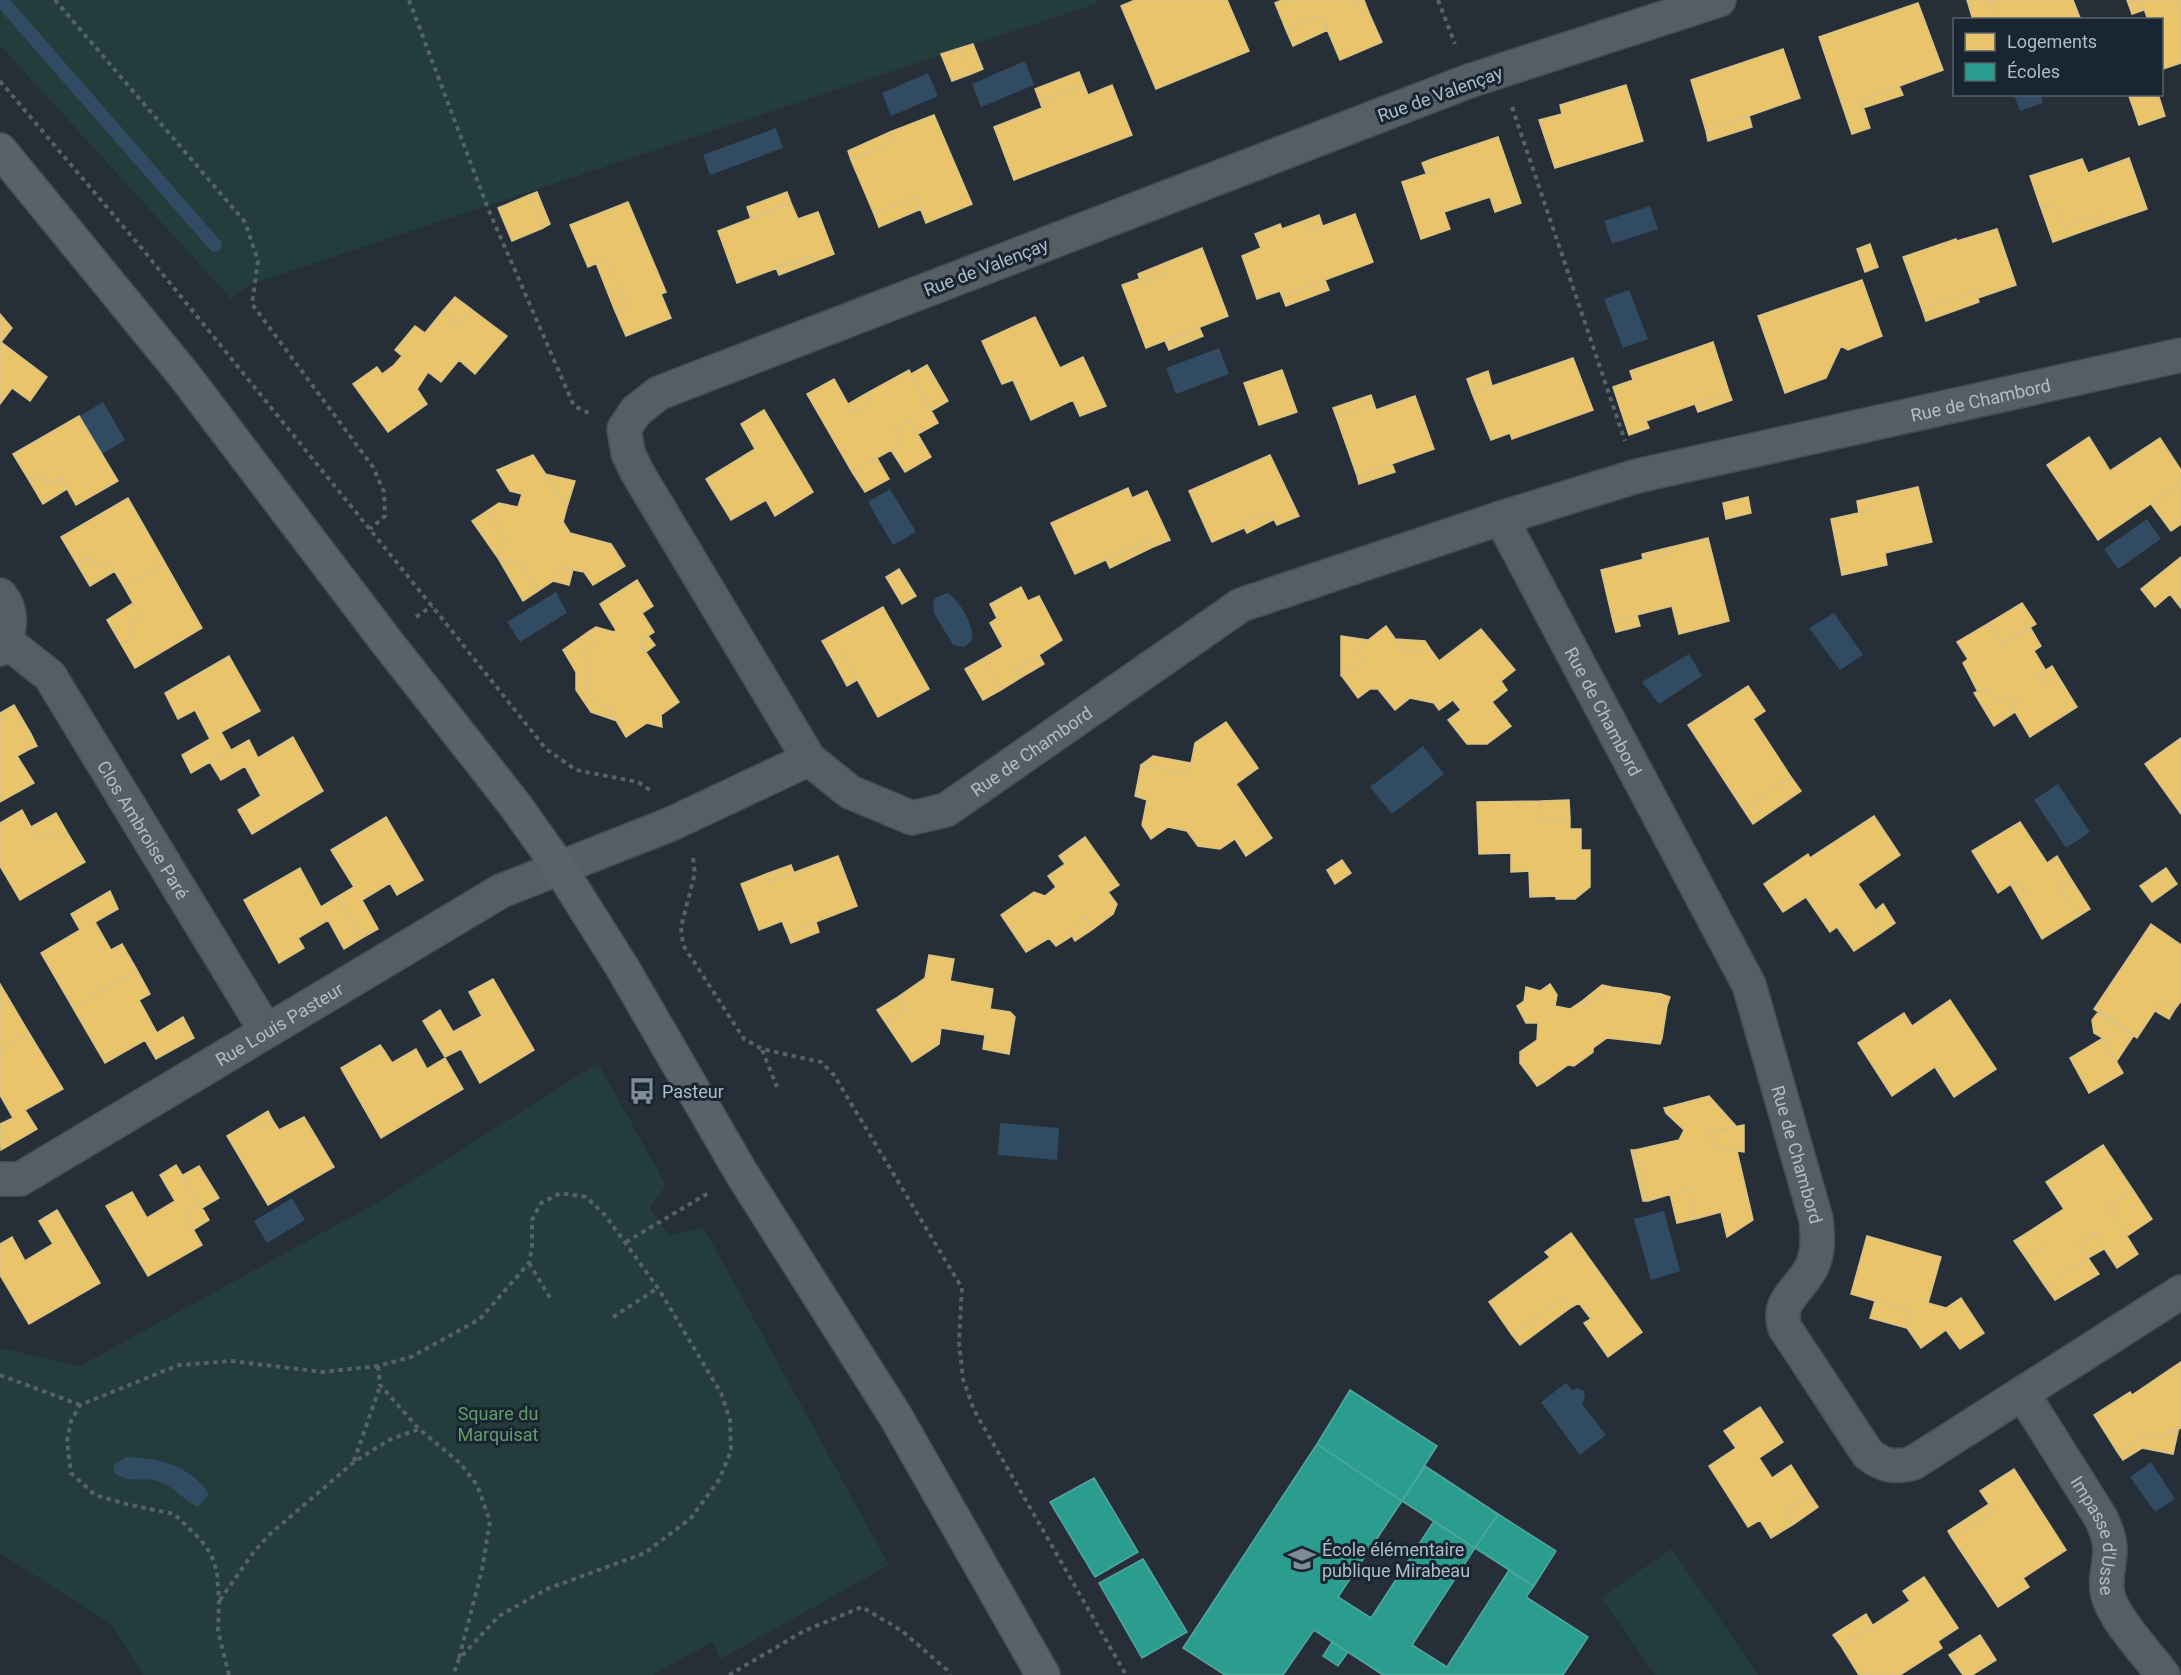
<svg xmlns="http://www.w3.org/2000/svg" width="2181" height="1675" font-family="Roboto,sans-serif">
  <rect width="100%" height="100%" fill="#262f37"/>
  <path fill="#233c3c" d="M0 0H1097L1098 3 249 285 231 299 0 45Z
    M598 1063 666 1185 650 1208 669 1235 704 1228 889 1565 721 1659 712 1642 653 1675H143L112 1625 0 1553V1348L80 1366 382 1200Z
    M1672 1549 1758 1675H1655L1601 1597Z"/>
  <path fill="#304b62" d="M1025 61 1034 85 981 107 972 84Z
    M928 73 938 96 891 116 882 93Z
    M2014 95H2041L2043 103 2020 111Z
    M776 128 783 148 710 175 703 155Z
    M1650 206 1658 229 1612 244 1604 221Z
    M1629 290 1648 339 1623 348 1604 299Z
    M1219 348 1229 374 1176 394 1166 368Z
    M103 402 125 440 102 454 80 416Z
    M890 489 916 532 893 545 868 502Z
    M2147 519 2161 539 2118 569 2104 549Z
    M556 592 567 613 520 642 507 622Z
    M947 593C959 599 977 629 971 642L964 647 953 645 934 613 933 603 935 598Z
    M1834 613 1863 655 1840 670 1809 628Z
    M1689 654 1702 676 1659 704 1642 682Z
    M1423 746 1444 774 1392 814 1370 787Z
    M2058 784 2090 832 2066 848 2034 800Z
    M1000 1123 1059 1128 1057 1160 998 1155Z
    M292 1198 305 1220 267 1243 254 1221Z
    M1664 1211 1680 1271 1651 1280 1634 1219Z
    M1566 1383 1572 1390 1578 1388 1584 1391 1585 1397 1582 1404 1606 1435 1580 1455 1541 1402Z
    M126 1457C159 1458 190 1465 209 1494L198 1507C185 1501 176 1490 163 1483 148 1475 130 1485 114 1473V1465Z
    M2151 1462 2175 1499 2155 1512 2130 1477Z"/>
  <path fill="#e9c46a" stroke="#d8c286" stroke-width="1.5" d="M1135 0H1227L1249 51 1156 89 1121 6Z
    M1282 0H1355L1362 16 1369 13 1382 42 1340 60 1321 15 1286 30 1275 3Z
    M1355 0H1364L1369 13 1362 16Z
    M1967 0H1990L1996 20H1973Z
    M1990 0H2073L2080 18 1996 20Z
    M2127 0H2141L2144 10 2132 14Z
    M2141 0H2181V63L2163 69 2162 62V20H2148Z
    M1918 3 1943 70 1861 100 1870 128 1852 134 1819 37Z
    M1321 15 1328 30 1293 46 1286 30Z
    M973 44 983 69 971 74 960 48Z
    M960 48 971 74 952 81 941 54Z
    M1783 49 1800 98 1706 131 1691 80Z
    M1079 72 1084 85 1040 102 1035 89Z
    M1084 85 1088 95 1112 85 1132 135 1014 180 994 127 1042 108 1040 102Z
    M1626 85 1643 141 1555 168 1539 120 1562 114 1560 105Z
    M1899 86 1903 95 1863 108 1861 100Z
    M2135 94H2158L2165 116 2139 125 2129 96Z
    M934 115 972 204 926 223 916 197 874 214 851 160 894 142 890 132Z
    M1749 116 1752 127 1708 141 1706 131Z
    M890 132 894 142 851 160 848 151Z
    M1498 137 1521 203 1495 212 1490 197 1444 212 1450 229 1421 239 1402 182 1435 171 1432 159Z
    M2129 158 2147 209 2103 224 2099 214 2064 227 2054 204 2041 208 2030 176 2082 159 2088 173Z
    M1432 159 1435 171 1426 173 1422 163Z
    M537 192 550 224 543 228 529 195Z
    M787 192 791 203 751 219 747 207Z
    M529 195 543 228 512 241 498 208Z
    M916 197 921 209 879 227 874 214Z
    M628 202 666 292 661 294 671 318 626 336 615 311 627 307 607 259 588 267 570 225Z
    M791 203 798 219 818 212 834 254 813 262 810 256 737 283 718 231Z
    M2054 204 2064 227 2099 214 2103 224 2053 242 2041 208Z
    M1355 214 1373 262 1282 296 1280 291 1257 299 1242 256 1261 248 1255 234 1280 224 1282 229 1306 220 1310 231Z
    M1319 215 1323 227 1310 231 1306 220Z
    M1997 229 2016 285 1978 298 1976 291 1922 309 1903 257 1956 239 1957 241Z
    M1870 244 1878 267 1865 272 1857 249Z
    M1202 248 1228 316 1146 348 1122 285 1139 279 1141 283 1169 272 1165 263Z
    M810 256 813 262 779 275 776 268Z
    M607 259 627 307 615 311 596 263Z
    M1165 263 1169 272 1141 283 1138 274Z
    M1325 280 1329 290 1286 306 1282 296Z
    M1862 280 1882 336 1848 350 1841 346 1826 378 1785 393 1758 316Z
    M1976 291 1979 302 1926 321 1922 309Z
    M455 297 471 309 458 325 442 312Z
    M471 309 507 336 475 374 459 360 441 382 428 372 417 389 427 404 388 432 353 384 377 367 382 374 394 365 402 356 395 350 415 326 425 333 442 312 458 325Z
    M0 314 12 328 1 342 47 377 30 401 12 388 0 404Z
    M1035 317 1060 368 1083 357 1106 406 1080 416 1073 400 1031 420 1013 380 1002 384 982 341Z
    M1199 327 1203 336 1169 350 1165 341Z
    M1713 342 1729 392 1646 421 1649 428 1629 435 1613 387 1633 380 1630 371Z
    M1573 358 1593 410 1512 439 1510 433 1491 440 1472 393Z
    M927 365 948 401 931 411 911 374Z
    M909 370 938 423 918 434 910 421 894 430 902 444 852 472 807 394 834 379 853 413 872 402 867 393Z
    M1282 370 1297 412 1259 425 1244 383Z
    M1488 371 1492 386 1472 393 1467 379Z
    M1729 392 1732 400 1698 412 1695 404Z
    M867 393 872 402 853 413 848 404Z
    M1371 395 1374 404 1336 416 1333 408Z
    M1415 396 1434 449 1357 476 1336 416 1374 404 1376 410Z
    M764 410 813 492 775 516 766 500 731 520 706 479 755 449 741 424Z
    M79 416 118 481 76 505 61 478 48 484 43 475 30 482 13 454Z
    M910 421 931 457 905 472 891 450 902 444 894 430Z
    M2089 437 2110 471 2160 438 2181 470V483L2098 540 2047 465Z
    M533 455 567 507 563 522 570 533 611 544 625 566 593 585 584 572 557 567 553 581 538 591 520 564 498 558 505 537 487 511 499 503 518 507 522 494 510 491 497 470Z
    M1270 455 1299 516 1277 525 1269 511 1242 524 1244 528 1212 542 1189 491Z
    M877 458 889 479 865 492 852 472Z
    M1392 464 1395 472 1359 484 1357 476Z
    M545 474 575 481 567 507Z
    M43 475 48 484 61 478 67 489 43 504 30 482Z
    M2181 483V524L2171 531 2151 504Z
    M1918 487 1932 542 1885 553 1887 565 1842 575 1831 519 1872 510 1870 498Z
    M1128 488 1132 498 1147 491 1170 540 1153 547 1149 540 1075 574 1051 523Z
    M1748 497 1751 513 1726 519 1723 503Z
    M128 498 165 563 124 587 108 560 96 567 89 557 77 564 61 537Z
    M1870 498 1872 510 1859 513 1857 501Z
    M487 511 505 537 498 558 472 521Z
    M1269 511 1273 520 1247 533 1242 524Z
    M1708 538 1729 621 1679 634 1672 606 1613 621 1601 570 1672 552 1671 547Z
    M1149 540 1153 547 1110 568 1106 560Z
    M1671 547 1672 552 1643 560 1642 554Z
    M89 557 96 567 108 560 115 571 90 586 77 564Z
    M2181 557V608L2170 594 2155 607 2141 589Z
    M498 558 520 564 538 591 523 601Z
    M165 563 202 628 135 668 121 644 134 636 128 623 141 617 124 587Z
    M557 567 573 569 569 585 553 581Z
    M899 569 916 596 902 604 886 577Z
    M637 580 653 606 642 613 654 632 639 642 679 702 661 715 662 727 647 723 626 737 608 707 600 705 586 686 590 669 581 653 596 643 588 632 596 627 614 632 616 630 600 604Z
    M1021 587 1028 601 1039 596 1062 640 1014 671 1020 678 1001 690 984 658 1003 647 990 623 997 618 990 604Z
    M133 603 141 617 128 623 134 636 121 644 107 620Z
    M2022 603 2036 624 2002 644 1989 623Z
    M883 607 929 689 878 717 843 654 833 660 822 641Z
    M1637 615 1640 626 1616 632 1613 621Z
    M1989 623 2002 644 2030 627 2041 646 2034 651 2046 671 2038 675 2044 684 2058 676 2077 707 2030 737 2011 705 2018 701 2014 695 1998 703 1987 688 1978 692 1963 663 1968 659 1957 642Z
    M1386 626 1403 650H1431L1439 661 1481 629 1515 670 1501 681 1507 690 1492 702 1511 726 1487 744H1467L1448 720 1461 710 1453 700 1439 710 1434 703 1410 698 1395 710 1378 689H1370L1358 698 1341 675 1364 659 1357 649Z
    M588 632 596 643 581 653 590 669 586 686 600 705 608 707 614 720 591 712 576 690V672L563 650Z
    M648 636 655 645 646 652 639 642Z
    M1341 636 1368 640 1357 649 1364 659 1341 675Z
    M1395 639 1425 641 1431 650H1403Z
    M843 654 857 680 847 686 833 660Z
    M1039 655 1044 664 1020 678 1014 671Z
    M229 656 260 711 221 732 231 750 191 773 182 755 210 739 195 710 178 719 165 693Z
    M984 658 1001 690 983 700 965 669Z
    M2052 666 2058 676 2044 684 2038 675Z
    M1748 686 1765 711 1753 719 1791 777 1743 809 1688 725Z
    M1987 688 1998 703 2014 695 2018 701 2011 705 2015 712 1994 726 1974 693Z
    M14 705 31 734 23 738 30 749 17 756 34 783 0 802V713Z
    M1226 722 1258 768 1236 784 1272 838 1246 856 1235 839 1220 849 1198 846 1187 831 1168 827 1151 839 1142 825 1147 800 1135 796 1141 765 1189 774 1195 743Z
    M31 734 37 746 30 749 23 738Z
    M293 737 323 791 252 834 238 810 261 796 245 766 221 780 210 762 249 740 258 758Z
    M2181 738V814L2145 764Z
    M1153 756 1191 763 1189 774 1141 765Z
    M1791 777 1801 791 1753 824 1743 809Z
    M1569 800 1570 819 1542 820 1541 801Z
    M1541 801 1542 820 1570 819V829H1581V850H1590V887L1575 899H1556V896L1530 897 1529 871 1511 872V853L1479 854 1477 802Z
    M22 810 37 838 50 831 55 841 68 834 85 862 20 900 0 866V823Z
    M56 813 68 834 55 841 50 831 37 838 31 827Z
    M1874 816 1900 855 1858 884 1880 917 1874 921 1881 933 1854 951 1837 927 1830 932 1806 897 1783 912 1764 884 1808 854 1810 858Z
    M386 817 423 880 397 895 390 883 362 900 378 929 362 938 337 897 354 887 331 850Z
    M2020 822 2047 863 2057 856 2071 879 2059 886 2079 916 2042 939 2019 899 2027 894 2017 880 1998 893 1972 851Z
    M1085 837 1119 885 1108 892 1117 904 1113 914 1093 929 1085 917 1068 929 1072 936 1056 946 1049 938 1026 952 1001 915 1034 892 1045 896 1056 887 1048 876 1065 864 1059 856Z
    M838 856 857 906 787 933 782 921 759 930 741 884 766 874 769 882Z
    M1342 860 1351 873 1335 884 1327 870Z
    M791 865 794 873 769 882 766 874Z
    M300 868 321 907 337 897 362 938 344 949 328 920 298 938 304 948 279 963 244 900Z
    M2166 868 2177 884 2152 902 2140 886Z
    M2071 879 2090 909 2079 916 2059 886Z
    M2017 880 2027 894 2019 899 2011 885Z
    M110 891 118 909 95 922 111 950 122 944 137 970 73 1008 41 953 80 930 71 914Z
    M1883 904 1895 923 1881 933 1874 921 1880 917 1876 910Z
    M1085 917 1093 929 1075 941 1068 929Z
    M816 922 819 932 791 943 787 933Z
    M2151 924 2181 945V1001L2175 1009 2162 1000 2137 1038 2094 1009Z
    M929 955 954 959 950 981 993 989 990 1009 1010 1012 1015 1017 1009 1054 983 1049 985 1035 941 1028 939 1044 912 1062 885 1022 906 1009 898 997 925 978Z
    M137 970 150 994 139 1000 157 1033 183 1017 194 1038 156 1059 145 1040 105 1063 73 1008Z
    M493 979 534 1050 480 1083 461 1049 445 1057 423 1021 440 1010 453 1032 482 1016 469 992Z
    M0 984 29 1033 0 1050Z
    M1550 984 1557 995 1555 1006 1570 1009 1582 1001 1588 1004 1611 987 1661 994 1659 1005 1667 1006 1662 1038 1653 1036 1652 1043 1607 1038 1593 1048V1052L1574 1066 1568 1065 1544 1082 1539 1074 1532 1079 1520 1063V1052L1537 1040 1538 1023H1526L1517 1006 1524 1001 1526 987 1540 991Z
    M1602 985 1611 987 1588 1004 1582 1001Z
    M1661 994 1670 997 1667 1006 1659 1005Z
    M898 997 906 1009 885 1022 877 1010Z
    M1950 1000 1996 1069 1954 1097 1935 1067 1892 1096 1858 1043 1904 1013 1912 1026Z
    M2162 1000 2175 1009 2169 1019 2155 1011Z
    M2099 1011 2134 1035 2116 1062 2103 1038 2094 1033 2092 1020Z
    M29 1033 63 1089 25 1110 37 1129 1 1150 0 1124 13 1118 0 1095V1050Z
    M1653 1036 1662 1038 1660 1044 1652 1043Z
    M2103 1038 2123 1073 2089 1093 2070 1058Z
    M380 1045 385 1052 371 1059 368 1052Z
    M416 1049 427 1069 445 1058 463 1089 381 1138 341 1068 368 1052 371 1059 385 1052 392 1063Z
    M1539 1074 1544 1082 1537 1086 1532 1079Z
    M1709 1096 1736 1126 1710 1132 1714 1148 1737 1151 1753 1220 1727 1237 1721 1212 1695 1219 1688 1189 1648 1201 1635 1150 1679 1140 1684 1130 1666 1113 1664 1108Z
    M268 1111 272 1119 260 1127 255 1119Z
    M304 1117 334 1167 268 1205 227 1136 255 1119 260 1127 272 1119 279 1130Z
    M1744 1125V1152L1714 1148 1710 1132Z
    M2103 1145 2133 1190 2108 1206 2138 1254 2117 1268 2094 1233 2078 1244 2088 1258 2045 1286 2026 1258 2043 1248 2033 1229 2064 1209 2046 1182Z
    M1631 1150H1635L1648 1201H1643Z
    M176 1165 200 1204 184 1213 202 1245 148 1276 106 1206 132 1192 147 1218 175 1201 160 1175Z
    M199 1166 219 1198 202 1208 183 1175Z
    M1688 1189 1695 1219 1677 1223 1670 1194Z
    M2133 1190 2152 1219 2127 1236 2108 1206Z
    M200 1204 209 1220 193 1230 184 1213Z
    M57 1210 100 1283 29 1324 0 1275V1244L12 1237 25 1261 53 1244 39 1221Z
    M2033 1229 2043 1248 2026 1258 2014 1241Z
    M1571 1233 1642 1332 1608 1357 1584 1323 1591 1319 1579 1303 1570 1308 1563 1298 1512 1335 1489 1302 1550 1257 1545 1252Z
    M2094 1233 2104 1249 2088 1258 2078 1244Z
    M1867 1236 1941 1257 1928 1303 1946 1308 1961 1298 1984 1333 1960 1349 1946 1330 1921 1348 1907 1328 1913 1312 1851 1294Z
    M2088 1258 2099 1274 2055 1300 2045 1286Z
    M1563 1298 1570 1308 1520 1345 1512 1335Z
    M1875 1301 1913 1312 1907 1328 1870 1318Z
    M2181 1362V1428L2161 1438 2147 1434 2118 1453 2094 1415 2130 1392 2132 1395Z
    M1760 1407 1783 1442 1759 1458 1772 1478 1791 1465 1810 1495 1785 1511 1794 1524 1771 1538 1760 1520 1748 1527 1709 1466 1736 1448 1724 1431Z
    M2179 1427 2173 1454 2142 1448 2123 1460 2118 1453 2147 1434 2161 1438Z
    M2014 1469 2066 1550 2023 1578 2029 1587 1998 1607 1952 1538 1994 1511 1980 1491Z
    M1810 1495 1818 1507 1794 1524 1785 1511Z
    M1989 1504 1994 1511 1952 1538 1948 1531Z
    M1924 1577 1958 1628 1938 1641 1942 1648 1900 1675H1859L1841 1646 1910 1601 1903 1591Z
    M1866 1614 1873 1626 1841 1646 1833 1635Z
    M1980 1635 1996 1660 1972 1675H1963L1949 1655Z"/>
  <path fill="#2a9d8f" stroke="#52a6a0" stroke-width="1.5" d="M1350 1390 1437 1446 1402 1501 1317 1444Z
    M1317 1444 1402 1501 1338 1597 1371 1618 1434 1521 1475 1548 1412 1645 1447 1667 1509 1570 1534 1586 1526 1597 1588 1637 1563 1675H1383L1314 1630 1283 1675H1225L1183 1648Z
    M1425 1466 1498 1514 1475 1548 1402 1501Z
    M1094 1478 1138 1552 1095 1577 1050 1502Z
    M1498 1514 1556 1551 1534 1586 1475 1548Z
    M1143 1559 1187 1632 1142 1658 1099 1583Z
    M1332 1642 1348 1652 1338 1666 1323 1656Z"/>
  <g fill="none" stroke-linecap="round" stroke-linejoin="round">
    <path stroke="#304b62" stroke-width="14" d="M1 0 215 245"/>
    <defs>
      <g id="minor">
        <path id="s1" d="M1719 0 1469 81 659 393 636 411 624 429 628 453 637 472 809 759 850 792 912 818 946 810 1241 605 1501 518 1637 476 2181 355"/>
        <path id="s2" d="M1501 518 1749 985 1816 1219C1818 1236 1819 1255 1810 1270 1798 1291 1776 1302 1785 1328L1868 1454C1883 1466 1895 1468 1913 1463L2181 1292"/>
        <path d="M0 595C13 610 12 633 0 649"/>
        <path id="s3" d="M6 641 50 676 266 1031"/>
        <path id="s4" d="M0 1179H20L501 891 671 824 809 759"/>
        <path id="s5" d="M2023 1394 2101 1518C2105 1528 2110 1538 2110 1549 2110 1565 2104 1579 2108 1595 2113 1618 2148 1655 2163 1675"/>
      </g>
      <path id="secondary" d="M0 150 184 375 386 641 515 805 559 867 622 967 742 1174 896 1417 1043 1675"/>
    </defs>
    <use href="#minor" stroke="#454c52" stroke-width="36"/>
    <use href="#secondary" stroke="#454c52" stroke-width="36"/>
    <path stroke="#596168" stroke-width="4" stroke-dasharray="4.5 4.5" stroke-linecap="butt" d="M55 0 245 222 258 261 252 304 373 467 384 492 385 516 370 529
      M409 0 487 206 574 406 591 414
      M1438 0 1455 44
      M0 81 144 251 432 606 546 749 576 770 638 782 650 790
      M1512 107 1625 441
      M416 617 432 606
      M693 858 695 873 681 927 683 945 744 1039 762 1049 821 1062 834 1075 962 1288 959 1342 963 1379 974 1410 1126 1675
      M762 1050 777 1087
      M626 1242 710 1192
      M529 1263 552 1301
      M613 1317 658 1288
      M378 1366 380 1385 419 1429 460 1463 477 1485 490 1521 482 1570 459 1658
      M0 1375 80 1405
      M354 1461 380 1386
      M220 1600 253 1553 270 1534 354 1462 389 1440 419 1429
      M229 1675 218 1631 219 1601 217 1572 211 1554 201 1540 174 1514 126 1504 95 1495 71 1473 67 1441 71 1421 80 1405 179 1365 231 1361 323 1372 378 1366 411 1357 480 1319 529 1263 532 1247V1220L541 1203 561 1193 586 1197 605 1215 658 1288 721 1393 730 1420 731 1451 719 1480 691 1518 645 1553 547 1589 499 1616 459 1659 453 1675
      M729 1675 804 1631 862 1607 902 1631 947 1670 950 1675"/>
    <use href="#minor" stroke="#565e64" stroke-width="33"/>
    <use href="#secondary" stroke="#5a6169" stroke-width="33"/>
  </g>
  <defs>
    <symbol id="bus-bare" viewBox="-9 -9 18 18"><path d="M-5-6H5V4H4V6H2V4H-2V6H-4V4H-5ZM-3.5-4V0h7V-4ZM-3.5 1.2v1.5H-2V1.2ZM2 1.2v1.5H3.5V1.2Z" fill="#7f8b96" stroke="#192631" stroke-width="2.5" paint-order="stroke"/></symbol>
    <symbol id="school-bare" viewBox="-9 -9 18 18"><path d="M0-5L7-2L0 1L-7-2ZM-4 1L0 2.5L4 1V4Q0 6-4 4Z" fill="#7f8b96" stroke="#192631" stroke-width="2.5" paint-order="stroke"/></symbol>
  </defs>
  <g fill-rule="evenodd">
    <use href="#bus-bare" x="623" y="1072" width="38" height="38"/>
    <use href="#school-bare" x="1283" y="1540" width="38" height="38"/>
  </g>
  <g text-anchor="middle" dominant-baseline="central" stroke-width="6" stroke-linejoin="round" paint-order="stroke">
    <g font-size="18" fill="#afbcc9" stroke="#192631">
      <text transform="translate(1440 94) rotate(-20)">Rue de Valençay</text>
      <text transform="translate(986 267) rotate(-21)">Rue de Valençay</text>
      <text stroke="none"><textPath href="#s1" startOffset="2844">Rue de Chambord</textPath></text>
      <text stroke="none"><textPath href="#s2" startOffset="219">Rue de Chambord</textPath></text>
      <text stroke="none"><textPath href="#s1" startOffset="1820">Rue de Chambord</textPath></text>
      <text stroke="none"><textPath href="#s3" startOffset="236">Clos Ambroise Paré</textPath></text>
      <text stroke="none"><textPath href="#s4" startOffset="322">Rue Louis Pasteur</textPath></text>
      <text stroke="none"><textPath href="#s2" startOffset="705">Rue de Chambord</textPath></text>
      <text stroke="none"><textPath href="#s5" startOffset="162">Impasse d'Usse</textPath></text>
    </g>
    <g font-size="18" fill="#afbcc9" stroke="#192631" text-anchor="start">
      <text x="662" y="1091">Pasteur</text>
      <text x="1322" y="1549">École élémentaire<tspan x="1322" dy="21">publique Mirabeau</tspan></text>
    </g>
    <g font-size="18" fill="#639c69" stroke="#192631">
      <text x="498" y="1413">Square du<tspan x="498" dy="21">Marquisat</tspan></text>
    </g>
  </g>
  <rect x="1953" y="18" width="210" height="78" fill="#192631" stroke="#55626e" stroke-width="1.5"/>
  <rect x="1965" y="33" width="30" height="18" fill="#e9c46a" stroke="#55626e" stroke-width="1.5"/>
  <text x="2007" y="48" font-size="18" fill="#afbcc9">Logements</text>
  <rect x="1965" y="63" width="30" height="18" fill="#2a9d8f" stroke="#55626e" stroke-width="1.5"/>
  <text x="2007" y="78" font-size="18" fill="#afbcc9">Écoles</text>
</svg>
